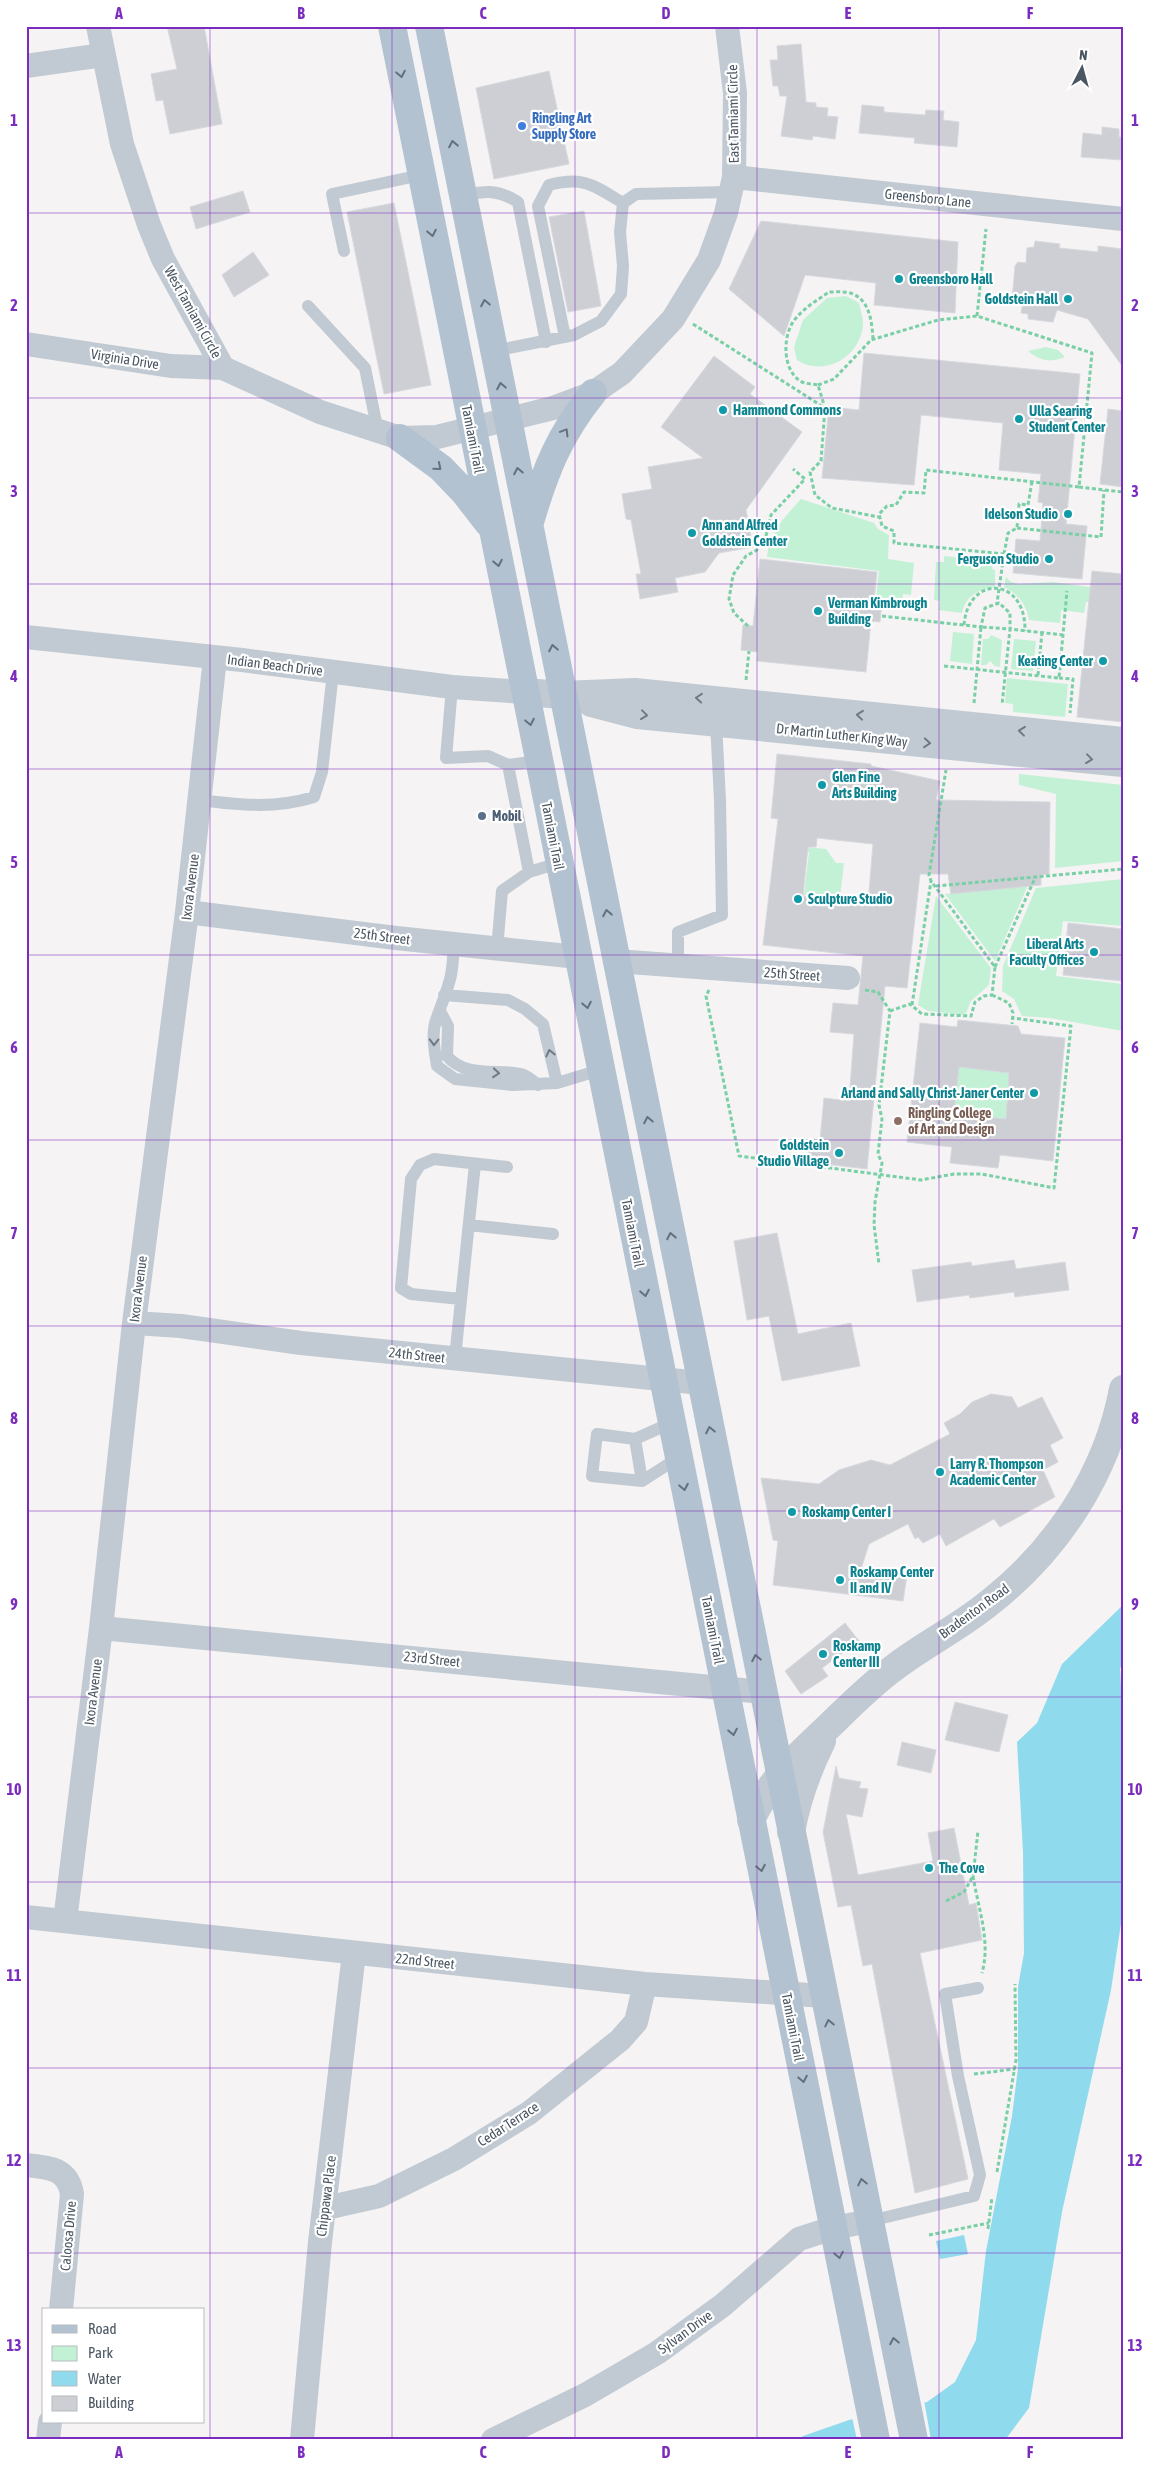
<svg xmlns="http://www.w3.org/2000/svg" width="1149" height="2466" font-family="'Asap Condensed',sans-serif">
  <rect width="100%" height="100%" fill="#f5f3f3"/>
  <path fill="#c3f1d5" d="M846 296 859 303C860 309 863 317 863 323 862 356 825 378 797 360L794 347 803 320 827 298Z
    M1046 347 1058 350 1065 357C1050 363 1040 361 1028 351Z
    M801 499 874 523 878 529 889 535 888 559 914 563 911 595 903 594 902 605 884 604 883 599 876 598 879 571 767 557C769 532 785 517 801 499Z
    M944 556 993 561 992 569 995 570V587C978 589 966 596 962 613L939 610 940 601 934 600 936 562H944Z
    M1006 577 1011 582 1019 584 1052 582 1098 588 1097 602H1086L1084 613 1061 610 1060 623 1029 620C1026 604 1019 595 1004 587Z
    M953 632 974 634 972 664 950 661Z
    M991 635 1002 640 1000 667 995 666 990 661 986 665H981L983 639H988Z
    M1014 639 1036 641 1033 671 1011 669Z
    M1007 678 1068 684 1065 717 1013 712V704L1005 703Z
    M1019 774 1123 785V861L1055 868 1056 794 1019 785Z
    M797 846 826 849 836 863H844L840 898 804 895 809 852 784 849Z
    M1123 879V926L1063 921 1056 976 1123 984V1031L1050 1018 1022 1016 1014 999 1002 991 1003 966 1036 888Z
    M1028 885 995 961 945 894Z
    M936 896 991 968 989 985 971 1001 966 1013 962 1015 928 1011 918 1005Z
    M959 1067 1009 1073 1006 1119 954 1114Z"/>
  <path fill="#90daee" d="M1123 1605V1664L1120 1668 1123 1724V1910L1111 1990 1062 2212 1029 2408 1005 2440H797L803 2436 849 2420 927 2402 955 2382 976 2340 986 2251 1012 2116 1018 2068V1987L1024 1953 1023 1852 1017 1742 1037 1723 1062 1664Z
    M964 2235 968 2254 940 2259 936 2241Z"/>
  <path fill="#f5f3f3" d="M924 2400 931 2440H857L852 2417Z"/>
  <path fill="#cdcfd5" stroke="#d7d9de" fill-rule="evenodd" d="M167 26H204L222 124 170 134 163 100 156 101 151 74 177 69Z
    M801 44 806 102 816 103V107L828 108 827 116 838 117 835 139 813 136 812 140 781 136 787 96H780L778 86H773L770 60H778L777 46Z
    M549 71 569 164 494 179 476 88Z
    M862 105 884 107V112L925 115 926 110 944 111 943 120 959 122 957 147 914 143 915 138 859 133Z
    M1102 127 1119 129V137H1123V160L1081 157 1083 133 1102 135Z
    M243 191 250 212 196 229 190 207Z
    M394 203 431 385 384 394 347 212Z
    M584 211 601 306 568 312 549 217Z
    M761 221 958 242 955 313 874 305 876 283 805 275 784 336 729 289Z
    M1035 241 1060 244 1059 248 1098 252V246L1123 249V367L1088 319 1057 310 1053 322 1028 319V314L1021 313 1023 301 1012 300 1015 266 1018 262 1026 263 1027 248 1034 247Z
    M253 252 269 275 234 297 222 275Z
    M864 353 1080 374 1066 524 1087 526 1082 579 1013 573 1016 539 1040 541 1043 503 1038 502 1041 474 999 470 1003 423 921 415 914 485 822 478 829 407 859 410Z
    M714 356 755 387 750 394 802 432 746 510 753 547 719 553 705 572 675 578 678 592 640 599 636 574H641L631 520 626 519 622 494 652 489 648 467 703 458 661 427Z
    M1108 409 1123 411V487L1100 484Z
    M760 559 877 572 874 600 882 601 880 622 871 621 866 672 757 661 758 652 741 650 743 625 753 626Z
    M1092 571 1123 574V722L1077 717Z
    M777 754 871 764V766L940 781 936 800 1050 802 1049 874 1041 875V885L951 894 948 874H920L907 988 885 986 867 1169 808 1162 810 1139 820 1140 824 1098 849 1101 854 1034 830 1032 833 1003 858 1005 863 956 763 945 778 819 771 818ZM817 838 873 844 868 904 803 896 808 847H816Z
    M1068 923 1123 929V981L1063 975Z
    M958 1020 1018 1026 1021 1034 1065 1038 1053 1161 1000 1155 998 1168 950 1163 952 1147 907 1142 920 1023 957 1027ZM959 1067 1009 1073 1006 1119 954 1114Z
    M777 1233 798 1334 851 1323 860 1366 782 1381 769 1316 747 1320 734 1241Z
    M1014 1260 1016 1269 1065 1262 1069 1290 1015 1297 1014 1292 970 1298 969 1295 917 1302 912 1270 971 1262 972 1266Z
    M991 1394 1012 1397 1018 1408 1042 1397 1063 1438 1050 1445 1058 1462 1043 1470 1055 1497 1000 1527 994 1519 946 1546 940 1534 923 1543 918 1537 915 1539 908 1524 869 1544 861 1569 907 1575 903 1601 773 1585 778 1541 773 1540 761 1478 819 1484 839 1470 871 1460 890 1465 950 1434 944 1423 960 1414 972 1402Z
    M845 1623 859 1641 822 1668 828 1676 801 1694 785 1671Z
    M955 1702 1008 1715 999 1752 945 1740Z
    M902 1742 936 1750 931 1773 897 1765Z
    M836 1766 839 1778 861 1782 859 1788 868 1789 862 1817 846 1814 858 1875 933 1861 928 1833 954 1828 969 1905 976 1903 982 1940 920 1953 968 2179 915 2193 872 1964 863 1966 851 1905 838 1907 823 1832Z"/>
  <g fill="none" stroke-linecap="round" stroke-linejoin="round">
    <path stroke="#7ad0a6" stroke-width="3" stroke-dasharray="4 2.5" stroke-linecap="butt" d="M977 316 986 229
      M693 324 825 408
      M873 339C872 323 870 301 853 294 846 291 835 292 829 292 816 301 802 309 793 322 782 339 783 372 802 382 807 384 813 384 818 385L825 408 821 461 810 472 815 495 832 508 879 517
      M818 385 834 379 871 340 938 320 977 316 1092 353 1079 487 926 470 924 493 904 492 896 505 887 506 879 514 882 526 894 531V543L1004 554 997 603
      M1079 487 1123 492
      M1017 528 1101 537 1104 490
      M1004 554 1008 533 1017 528 1019 504 1028 505 1032 481
      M882 616 981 627 985 608 999 603 1010 613V629L1063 635
      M964 625C968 574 1026 576 1025 631
      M748 626 734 613 729 599 733 575 746 556 757 550 766 536 771 515 805 479 793 469
      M944 666 1059 678 1067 591
      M1038 675 1042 632
      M1059 678 1073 679 1070 713
      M746 680 749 651
      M974 703 981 627 1010 629 1002 705
      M936 886 1123 869
      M995 967 1035 878
      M709 990 706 996 739 1156 921 1180 954 1174H982L1054 1188 1071 1026 1013 1018
      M865 990 878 992 890 1011 879 1105 882 1119 878 1154 882 1163 875 1202 874 1225 879 1264
      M992 995 1009 1003 1013 1013 1012 1024
      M912 1005 931 881
      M890 1011 910 1004 922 1014 971 1016 975 1002 984 996 992 995 995 967 931 881 929 875 946 770
      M973 1876C978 1908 991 1941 982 1973
      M946 1901 964 1892 973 1876 978 1831
      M974 2074 1015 2069
      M997 2172 1016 2060 1015 1984
      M988 2229 992 2197
      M929 2235 989 2223"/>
    <path stroke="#c1cad2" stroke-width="12" d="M463 195C487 191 497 189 518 202L546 342
      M344 251 332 194 421 175
      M308 306 365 368 378 432
      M565 337 538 206 549 185C584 176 593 185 623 203
      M494 351 574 335 601 321 621 294 623 266 620 232 623 203 636 194 730 192
      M452 687 446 758 488 756 508 765
      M200 800C238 805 276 809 314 797L322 772 333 672
      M529 872 508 765 538 761
      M497 949 502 891 529 872 559 863
      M678 965V932L722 915 720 800 716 723
      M444 995 508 1000 525 1009 543 1024 557 1083 512 1085 455 1079 437 1066C435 1052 431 1034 436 1020 441 1005 448 990 451 975 453 965 453 955 454 944
      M440 1011 448 1026 447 1056C465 1078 497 1069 521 1074 528 1076 533 1081 538 1085
      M557 1083 600 1070
      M469 1225 553 1234
      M461 1299 411 1294 401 1288 411 1179 420 1165 434 1159 507 1167
      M455 1358 475 1164
      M671 1423 635 1439 597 1434 592 1476 642 1481 678 1458
      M635 1439 642 1481
      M870 2221 974 2196 980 2175 958 2076 945 1994 978 1988"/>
    <path stroke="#c1cad2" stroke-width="24" d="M98 26 122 144 149 225 163 259 223 368 320 412 400 438 437 437 553 408 593 393 622 373 673 319 709 260 726 213 734 177 735 93 727 26
      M26 66 103 55
      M734 177 1123 219
      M26 344 171 366 223 368
      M26 637 242 660 452 687 524 692
      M187 912 396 938 578 957
      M616 961 848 978
      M134 1323 181 1326 301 1343 701 1383
      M101 1628 763 1692
      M26 1917 645 1984 824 1996
      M65 1921 101 1628 134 1323 187 912 215 658
      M26 2165C48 2167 68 2168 72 2194L61 2310
      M326 2208 379 2196 454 2159 529 2113 620 2040 636 2022 645 1984
      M48 2440 50 2422
      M302 2440 320 2242 354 1953
      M493 2440 585 2395 657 2353 723 2305 799 2239 833 2228 870 2221"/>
    <path stroke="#c1cad2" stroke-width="28" d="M524 692 563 695 635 692 1123 741
      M591 703 637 715 1123 763
      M751 1820C768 1783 795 1758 825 1730 847 1709 870 1685 895 1667 925 1644 960 1627 989 1603 1057 1550 1107 1474 1123 1389
      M791 1832C797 1799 807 1771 822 1741"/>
    <path stroke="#b3c2d1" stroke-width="28" d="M392 26 876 2440
      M429 26 914 2440
      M400 438 441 468 464 492 488 523
      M530 522C545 471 559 435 593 393"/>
  </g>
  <defs><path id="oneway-chevron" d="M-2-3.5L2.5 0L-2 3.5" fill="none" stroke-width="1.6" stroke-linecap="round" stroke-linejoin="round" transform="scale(1.25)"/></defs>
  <g stroke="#64717d">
    <use href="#oneway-chevron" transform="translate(401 74) rotate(79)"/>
    <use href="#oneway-chevron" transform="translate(453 144) rotate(-101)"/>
    <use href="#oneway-chevron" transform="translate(432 233) rotate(79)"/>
    <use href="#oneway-chevron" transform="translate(485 303) rotate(-101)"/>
    <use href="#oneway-chevron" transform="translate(501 386) rotate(-101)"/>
    <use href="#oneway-chevron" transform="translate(565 432) rotate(-59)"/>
    <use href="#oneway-chevron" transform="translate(438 467) rotate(40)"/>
    <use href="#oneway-chevron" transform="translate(518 471) rotate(-101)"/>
    <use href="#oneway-chevron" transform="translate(498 563) rotate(79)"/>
    <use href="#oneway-chevron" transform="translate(553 648) rotate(-101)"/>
    <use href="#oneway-chevron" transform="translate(530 722) rotate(79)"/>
    <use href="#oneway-chevron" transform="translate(607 913) rotate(-101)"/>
    <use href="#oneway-chevron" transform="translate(587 1005) rotate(79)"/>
    <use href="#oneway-chevron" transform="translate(648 1120) rotate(-101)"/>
    <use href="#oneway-chevron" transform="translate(671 1236) rotate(-101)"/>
    <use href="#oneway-chevron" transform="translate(645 1293) rotate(79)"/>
    <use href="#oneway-chevron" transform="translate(710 1430) rotate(-101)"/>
    <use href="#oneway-chevron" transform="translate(684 1487) rotate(79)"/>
    <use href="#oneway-chevron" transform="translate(756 1658) rotate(-101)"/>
    <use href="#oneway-chevron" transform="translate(733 1732) rotate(79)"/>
    <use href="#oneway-chevron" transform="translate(761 1868) rotate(79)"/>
    <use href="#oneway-chevron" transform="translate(829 2023) rotate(-102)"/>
    <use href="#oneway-chevron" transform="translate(803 2079) rotate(79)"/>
    <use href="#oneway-chevron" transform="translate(862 2182) rotate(-102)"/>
    <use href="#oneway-chevron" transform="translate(839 2255) rotate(79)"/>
    <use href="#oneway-chevron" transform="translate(894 2341) rotate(-101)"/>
  </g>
  <g stroke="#6e7983">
    <use href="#oneway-chevron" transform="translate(699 698) rotate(-175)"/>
    <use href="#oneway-chevron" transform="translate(644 715) rotate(7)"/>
    <use href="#oneway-chevron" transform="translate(860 715) rotate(-174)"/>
    <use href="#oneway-chevron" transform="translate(1022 731) rotate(-174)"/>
    <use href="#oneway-chevron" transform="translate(927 743) rotate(5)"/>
    <use href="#oneway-chevron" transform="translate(1089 759) rotate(7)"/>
    <use href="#oneway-chevron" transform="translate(434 1042) rotate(91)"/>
    <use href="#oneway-chevron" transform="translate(550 1053) rotate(-103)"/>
    <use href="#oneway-chevron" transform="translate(496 1073) rotate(5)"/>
  </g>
  <path fill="none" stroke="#7b2cbf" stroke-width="1" stroke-opacity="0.55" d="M210 26V2440M392 26V2440M575 26V2440M757 26V2440M939 26V2440M26 213H1123M26 398H1123M26 584H1123M26 769H1123M26 955H1123M26 1140H1123M26 1326H1123M26 1511H1123M26 1697H1123M26 1882H1123M26 2068H1123M26 2253H1123"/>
  <circle fill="#3f7fe0" stroke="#fff" stroke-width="2" cx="522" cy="126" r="5"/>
  <g fill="#0f9aa8" stroke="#fff" stroke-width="2">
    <circle cx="899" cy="279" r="5"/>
    <circle cx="1068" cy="299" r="5"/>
    <circle cx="723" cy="410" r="5"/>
    <circle cx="1019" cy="419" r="5"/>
    <circle cx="1068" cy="514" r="5"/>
    <circle cx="692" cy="533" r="5"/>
    <circle cx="1049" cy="559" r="5"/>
    <circle cx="818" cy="611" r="5"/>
    <circle cx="1103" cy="661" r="5"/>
    <circle cx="822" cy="785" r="5"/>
    <circle cx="798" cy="899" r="5"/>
    <circle cx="1094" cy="952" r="5"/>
    <circle cx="1034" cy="1093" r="5"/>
    <circle cx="839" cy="1153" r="5"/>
    <circle cx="940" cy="1472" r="5"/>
    <circle cx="792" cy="1512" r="5"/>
    <circle cx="840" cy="1580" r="5"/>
    <circle cx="823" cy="1654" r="5"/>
    <circle cx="929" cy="1868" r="5"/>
  </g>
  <circle fill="#5c6f8a" stroke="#fff" stroke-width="2" cx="482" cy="816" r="5"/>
  <circle fill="#8d6e63" stroke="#fff" stroke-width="2" cx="898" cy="1121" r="5"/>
  <g text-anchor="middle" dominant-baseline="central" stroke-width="4.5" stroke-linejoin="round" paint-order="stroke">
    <g font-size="14" fill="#4a5661" stroke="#fff">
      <text transform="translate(733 114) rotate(-91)">East Tamiami Circle</text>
      <text transform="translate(928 198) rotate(6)">Greensboro Lane</text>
      <text transform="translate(193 312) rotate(61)">West Tamiami Circle</text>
      <text transform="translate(125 359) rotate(9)">Virginia Drive</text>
      <text transform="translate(473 439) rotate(79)">Tamiami Trail</text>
      <text transform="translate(275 665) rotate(7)">Indian Beach Drive</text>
      <text transform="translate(842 735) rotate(6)">Dr Martin Luther King Way</text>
      <text transform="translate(553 836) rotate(79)">Tamiami Trail</text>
      <text transform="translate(190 887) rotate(-83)">Ixora Avenue</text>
      <text transform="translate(382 936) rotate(7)">25th Street</text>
      <text transform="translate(792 974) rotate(4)">25th Street</text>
      <text transform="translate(633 1233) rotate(79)">Tamiami Trail</text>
      <text transform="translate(138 1289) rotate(-83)">Ixora Avenue</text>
      <text transform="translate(417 1355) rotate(6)">24th Street</text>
      <text transform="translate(974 1611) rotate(-36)">Bradenton Road</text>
      <text transform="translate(713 1630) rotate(79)">Tamiami Trail</text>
      <text transform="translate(432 1659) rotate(6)">23rd Street</text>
      <text transform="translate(93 1692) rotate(-83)">Ixora Avenue</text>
      <text transform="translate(425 1961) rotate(6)">22nd Street</text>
      <text transform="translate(793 2027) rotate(79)">Tamiami Trail</text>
      <text transform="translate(508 2124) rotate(-33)">Cedar Terrace</text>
      <text transform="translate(326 2196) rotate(-83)">Chippawa Place</text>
      <text transform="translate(68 2236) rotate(-85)">Caloosa Drive</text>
      <text transform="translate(685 2332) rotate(-36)">Sylvan Drive</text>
    </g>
    <g font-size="14" font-weight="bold" fill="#366cbe" stroke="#fff" text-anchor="start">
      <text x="532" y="118">Ringling Art<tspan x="532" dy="16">Supply Store</tspan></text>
    </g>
    <g font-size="14" font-weight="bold" fill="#0d838f" stroke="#fff" text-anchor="start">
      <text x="909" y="279">Greensboro Hall</text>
      <text x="1058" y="299" text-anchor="end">Goldstein Hall</text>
      <text x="733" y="410">Hammond Commons</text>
      <text x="1029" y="411">Ulla Searing<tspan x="1029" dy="16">Student Center</tspan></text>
      <text x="1058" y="514" text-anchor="end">Idelson Studio</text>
      <text x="702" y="525">Ann and Alfred<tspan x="702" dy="16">Goldstein Center</tspan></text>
      <text x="1039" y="559" text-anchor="end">Ferguson Studio</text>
      <text x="828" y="603">Verman Kimbrough<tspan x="828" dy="16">Building</tspan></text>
      <text x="1093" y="661" text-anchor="end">Keating Center</text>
      <text x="832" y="777">Glen Fine<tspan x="832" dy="16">Arts Building</tspan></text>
      <text x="808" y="899">Sculpture Studio</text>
      <text x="1084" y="944" text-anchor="end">Liberal Arts<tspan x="1084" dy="16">Faculty Offices</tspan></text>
      <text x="1024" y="1093" text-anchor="end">Arland and Sally Christ-Janer Center</text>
      <text x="829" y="1145" text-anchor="end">Goldstein<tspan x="829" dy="16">Studio Village</tspan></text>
      <text x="950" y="1464">Larry R. Thompson<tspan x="950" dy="16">Academic Center</tspan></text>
      <text x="802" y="1512">Roskamp Center I</text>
      <text x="850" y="1572">Roskamp Center<tspan x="850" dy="16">II and IV</tspan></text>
      <text x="833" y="1646">Roskamp<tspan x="833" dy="16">Center III</tspan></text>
      <text x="939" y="1868">The Cove</text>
    </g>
    <g font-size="14" font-weight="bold" fill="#4e5e75" stroke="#fff" text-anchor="start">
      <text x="492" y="816">Mobil</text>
    </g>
    <g font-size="14" font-weight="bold" fill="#785e54" stroke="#fff" text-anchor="start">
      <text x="908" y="1113">Ringling College<tspan x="908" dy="16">of Art and Design</tspan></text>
    </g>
  </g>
  <rect width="1149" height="2466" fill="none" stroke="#ffffff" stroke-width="55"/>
  <rect x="42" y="2308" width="162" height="115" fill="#ffffff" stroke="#b7bbc0"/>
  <rect x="52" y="2325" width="25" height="8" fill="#b3c2d1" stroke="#b7bbc0"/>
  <text x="88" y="2334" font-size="15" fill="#4a5661">Road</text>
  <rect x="52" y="2346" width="25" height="15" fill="#c3f1d5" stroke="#b7bbc0"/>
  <text x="88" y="2358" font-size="15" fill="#4a5661">Park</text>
  <rect x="52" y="2371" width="25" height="15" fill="#90daee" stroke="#b7bbc0"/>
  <text x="88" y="2384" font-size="15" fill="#4a5661">Water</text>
  <rect x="52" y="2396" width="25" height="15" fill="#cdcfd5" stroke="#b7bbc0"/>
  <text x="88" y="2408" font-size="15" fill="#4a5661">Building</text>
  <g transform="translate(1082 68) rotate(6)" stroke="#ffffff" stroke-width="4" paint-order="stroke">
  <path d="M0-4L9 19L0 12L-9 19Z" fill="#4a5661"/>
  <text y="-8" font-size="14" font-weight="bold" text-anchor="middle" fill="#4a5661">N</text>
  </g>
  <rect x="28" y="28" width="1094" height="2410" fill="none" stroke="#7b2cbf" stroke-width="2"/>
  <g font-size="16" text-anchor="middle" font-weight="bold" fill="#7b2cbf">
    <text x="119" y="19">A</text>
    <text x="301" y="19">B</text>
    <text x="483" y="19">C</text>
    <text x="666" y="19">D</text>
    <text x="848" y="19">E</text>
    <text x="1030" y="19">F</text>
    <text x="14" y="126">1</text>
    <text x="1135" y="126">1</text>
    <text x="14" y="311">2</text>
    <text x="1135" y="311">2</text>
    <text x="14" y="497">3</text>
    <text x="1135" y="497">3</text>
    <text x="14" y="682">4</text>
    <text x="1135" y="682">4</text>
    <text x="14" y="868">5</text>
    <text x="1135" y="868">5</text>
    <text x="14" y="1053">6</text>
    <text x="1135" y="1053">6</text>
    <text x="14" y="1239">7</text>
    <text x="1135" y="1239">7</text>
    <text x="14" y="1424">8</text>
    <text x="1135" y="1424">8</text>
    <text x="14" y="1610">9</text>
    <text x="1135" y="1610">9</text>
    <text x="14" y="1795">10</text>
    <text x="1135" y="1795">10</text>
    <text x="14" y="1981">11</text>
    <text x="1135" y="1981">11</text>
    <text x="14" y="2166">12</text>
    <text x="1135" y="2166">12</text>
    <text x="14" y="2351">13</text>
    <text x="1135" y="2351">13</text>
    <text x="119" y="2458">A</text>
    <text x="301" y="2458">B</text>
    <text x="483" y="2458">C</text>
    <text x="666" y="2458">D</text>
    <text x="848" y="2458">E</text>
    <text x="1030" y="2458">F</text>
  </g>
</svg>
